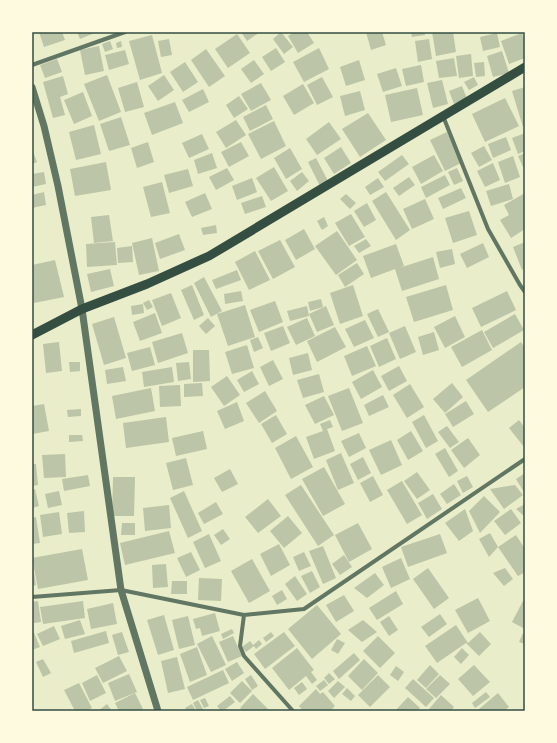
<svg xmlns="http://www.w3.org/2000/svg" width="557" height="743" font-family="'Work Sans',sans-serif">
  <rect width="100%" height="100%" fill="#e9edc9"/>
  <path fill="#bcc5a7" d="M39 32H62L65 40 44 47Z
    M77 32H97L80 39Z
    M241 32H260L247 41Z
    M281 32 293 47 284 54 273 39Z
    M294 32H307L314 43 298 53 288 36Z
    M366 32H382L386 45 371 50Z
    M411 32H425V35L412 37Z
    M432 32H453L456 52 436 56Z
    M497 33 500 47 483 51 480 37Z
    M522 33 525 42V58L509 64 501 41Z
    M237 34 250 53 228 68 215 49Z
    M152 35 162 73 140 80 129 41Z
    M169 39 172 55 161 57 158 41Z
    M429 39 432 59 418 62 415 41Z
    M110 41 113 49 105 52 102 44Z
    M121 41 122 47 117 48 116 43Z
    M99 46 104 71 85 75 80 50Z
    M276 48 285 62 271 71 262 57Z
    M319 48 329 69 304 82 293 62Z
    M206 49 225 76 209 87 191 60Z
    M125 50 129 64 109 70 105 55Z
    M502 51 509 73 493 77 487 56Z
    M471 54 473 76 459 78 456 56Z
    M454 58 457 76 439 78 436 61Z
    M57 59 62 72 45 78 40 65Z
    M254 60 264 74 251 83 241 69Z
    M359 60 365 80 346 86 340 67Z
    M185 62 198 82 183 92 170 72Z
    M484 62 485 76 476 77 474 63Z
    M421 65 424 82 406 86 402 69Z
    M396 68 402 86 383 92 377 74Z
    M107 75 121 112 99 121 84 84Z
    M164 75 174 90 158 101 148 86Z
    M63 76 68 94 60 97 65 115 53 118 43 82Z
    M322 77 333 97 317 105 307 85Z
    M474 77 478 85 469 90 464 82Z
    M442 80 448 104 433 108 427 83Z
    M137 82 144 107 125 112 118 88Z
    M261 83 271 100 251 111 241 94Z
    M303 84 314 103 294 115 283 96Z
    M462 86 467 99 454 104 449 91Z
    M525 87V126L523 127 512 91Z
    M417 88 423 115 391 122 385 95Z
    M203 89 209 102 189 112 182 100Z
    M360 91 365 110 345 116 340 96Z
    M83 92 92 116 74 124 64 100Z
    M239 96 248 109 234 118 226 105Z
    M505 98 519 126 485 142 472 114Z
    M175 102 183 123 152 135 144 113Z
    M266 105 273 119 250 131 243 117Z
    M368 113 386 140 360 157 342 129Z
    M121 117 130 145 109 151 100 124Z
    M236 120 246 135 226 148 216 132Z
    M274 121 286 146 261 159 248 134Z
    M329 122 341 139 317 155 306 139Z
    M94 125 101 154 76 160 69 132Z
    M447 132 461 163 445 171 430 140Z
    M525 133V151L518 154 512 138Z
    M202 134 209 149 189 158 182 143Z
    M506 137 511 150 493 158 488 144Z
    M148 142 154 162 137 168 131 148Z
    M241 142 249 156 229 167 221 152Z
    M484 146 492 160 479 167 471 153Z
    M341 147 351 163 334 174 324 158Z
    M290 148 302 169 286 179 274 158Z
    M32 149 37 162 32 164Z
    M212 153 217 168 198 174 194 160Z
    M525 153V171L518 156Z
    M402 155 409 164 385 181 378 172Z
    M434 155 443 171 421 184 412 167Z
    M513 156 520 177 505 183 498 162Z
    M316 158 328 181 320 186 308 162Z
    M106 162 111 190 75 196 70 169Z
    M493 163 500 180 485 187 477 171Z
    M274 167 288 191 271 201 256 178Z
    M227 168 234 180 216 190 209 177Z
    M457 168 463 181 454 185 448 172Z
    M188 169 193 186 169 193 164 175Z
    M44 172 46 184 32 187V174Z
    M302 172 309 181 297 191 290 181Z
    M445 175 450 185 426 198 421 187Z
    M409 177 415 185 399 196 393 188Z
    M252 178 257 192 237 200 232 186Z
    M378 178 384 187 370 195 365 187Z
    M162 182 170 213 151 217 143 187Z
    M509 184 513 199 491 206 486 191Z
    M461 188 466 198 443 209 438 198Z
    M44 192 46 205 32 208V195Z
    M386 192 410 230 396 240 372 201Z
    M205 193 212 209 192 217 185 202Z
    M525 193V229L511 238 500 220 509 215 504 205Z
    M346 194 356 203 350 209 340 199Z
    M262 196 266 207 245 214 241 203Z
    M425 199 434 219 412 229 403 209Z
    M367 203 376 220 364 227 354 211Z
    M469 211 477 235 453 243 445 218Z
    M351 214 365 237 349 246 335 223Z
    M109 215 113 241 94 243 91 217Z
    M324 217 328 226 322 230 317 221Z
    M216 225 217 233 203 235 201 228Z
    M304 229 315 249 296 260 285 240Z
    M337 231 357 260 336 275 315 246Z
    M179 234 185 250 160 259 155 243Z
    M152 238 159 271 139 275 132 243Z
    M366 239 371 246 359 253 354 246Z
    M280 240 295 267 273 279 258 251Z
    M115 242 117 265 87 267 86 244Z
    M525 242V268L522 270 513 247Z
    M483 243 489 257 467 268 460 254Z
    M396 244 404 266 399 268 433 257 439 279 402 291 395 269 371 278 363 256Z
    M132 246 133 262 118 263 117 248Z
    M452 249 455 264 440 268 436 252Z
    M255 251 270 280 249 290 235 262Z
    M55 260 64 297 34 303 32 292V265Z
    M357 263 364 274 345 287 338 275Z
    M110 269 114 286 91 292 87 274Z
    M237 270 241 280 216 289 212 280Z
    M204 277 222 311 211 317 194 283Z
    M192 285 204 315 194 320 181 290Z
    M353 285 363 316 340 324 330 293Z
    M446 285 453 310 414 322 406 297Z
    M241 291 243 301 225 304 224 294Z
    M507 291 516 310 481 327 472 308Z
    M171 293 181 318 162 326 152 300Z
    M321 299 323 307 310 311 308 302Z
    M149 300 153 307 147 310 143 303Z
    M275 301 283 322 259 332 250 310Z
    M143 304 144 313 132 315 131 306Z
    M245 305 255 337 228 346 217 314Z
    M307 306 309 316 290 321 287 311Z
    M326 306 334 325 317 332 309 314Z
    M378 309 389 332 378 337 367 314Z
    M155 313 162 333 140 341 133 322Z
    M515 314 524 330 493 348 484 332Z
    M455 316 465 337 445 348 434 327Z
    M114 317 126 358 104 365 92 324Z
    M208 318 215 326 206 334 199 326Z
    M307 318 315 336 296 345 287 327Z
    M365 320 374 338 354 347 345 329Z
    M283 326 290 343 271 351 264 333Z
    M405 326 416 352 400 359 389 333Z
    M335 327 346 347 317 362 307 341Z
    M482 330 492 350 462 367 451 347Z
    M434 332 439 350 423 355 418 337Z
    M182 333 188 353 158 363 152 342Z
    M258 337 263 348 254 352 250 340Z
    M387 338 396 359 379 367 370 346Z
    M59 342 62 371 46 373 43 344Z
    M521 342 525 348V387L488 412 466 380Z
    M247 345 254 368 232 374 225 352Z
    M367 346 376 366 352 376 344 356Z
    M150 347 155 365 132 371 127 353Z
    M193 350H209L210 381 193 382Z
    M308 353 312 370 293 375 289 358Z
    M273 360 283 379 269 386 260 367Z
    M69 362H80V371L70 372Z
    M189 362 191 379 178 381 176 363Z
    M399 366 407 381 389 391 381 376Z
    M123 367 126 381 107 384 105 370Z
    M172 367 174 382 144 387 142 372Z
    M373 370 382 387 361 399 352 382Z
    M252 371 259 384 244 392 237 380Z
    M319 374 324 392 303 398 297 380Z
    M227 376 240 395 224 406 211 387Z
    M202 383 203 396 184 397V384Z
    M452 383 463 397 445 413 433 399Z
    M410 384 424 407 407 418 393 395Z
    M180 385 181 406 160 407 159 386Z
    M151 388 155 411 116 419 112 396Z
    M349 388 363 423 342 431 328 396Z
    M265 391 277 411 259 423 246 403Z
    M383 395 389 407 369 416 364 405Z
    M324 396 334 415 315 424 305 405Z
    M466 401 474 414 453 427 445 414Z
    M237 402 244 421 225 429 217 411Z
    M44 404 49 431 32 434V406Z
    M81 409V416L68 417 67 410Z
    M276 415 287 434 272 443 261 424Z
    M424 415 438 441 426 448 412 422Z
    M166 417 169 442 126 448 123 423Z
    M330 420 333 427 327 429 335 451 314 459 306 437 323 431 320 424Z
    M519 420 525 428V446L524 447 509 428Z
    M447 426 459 442 450 448 438 432Z
    M203 431 207 449 176 456 172 438Z
    M411 431 423 451 408 460 397 440Z
    M359 433 366 448 349 457 341 441Z
    M69 435H82L83 441 69 442Z
    M296 436 313 467 291 479 275 448Z
    M468 438 480 455 464 468 451 450Z
    M391 440 402 465 381 475 369 450Z
    M445 448 458 471 449 477 435 454Z
    M341 453 354 483 338 490 326 460Z
    M65 454 66 477 44 478 42 455Z
    M363 457 371 473 358 480 350 464Z
    M186 458 193 485 173 490 166 463Z
    M32 464H36L38 485 32 486Z
    M324 467 345 504 323 516 302 479Z
    M230 469 238 484 222 492 214 478Z
    M417 472 430 490 417 499 404 481Z
    M525 473V494L516 479Z
    M88 475 90 486 64 491 62 479Z
    M373 476 383 495 370 502 360 483Z
    M467 476 473 487 463 493 457 481Z
    M113 477H135L134 516H112Z
    M402 481 422 515 407 524 387 490Z
    M454 484 461 495 447 504 440 494Z
    M301 485 334 535 318 546 285 495Z
    M515 485 523 495 504 509 490 489Z
    M35 489 39 506 32 508V490Z
    M59 491 62 505 48 508 45 494Z
    M184 491 202 531 188 538 170 498Z
    M433 494 442 509 427 519 418 503Z
    M484 496 500 512 480 533 469 511Z
    M268 499 281 516 258 533 245 517Z
    M216 502 223 514 204 524 198 513Z
    M525 504V517L516 509Z
    M169 505 171 528 145 531 143 508Z
    M465 509 473 531 459 541 445 523Z
    M511 509 521 523 505 535 494 521Z
    M84 511 85 532 69 533 67 513Z
    M59 512 62 534 43 537 40 515Z
    M288 516 302 533 284 548 270 531Z
    M36 517 40 543 32 544V518Z
    M122 523H135V535H121Z
    M358 523 372 549 349 562 335 535Z
    M223 529 230 539 221 545 214 535Z
    M169 531 175 553 125 565 120 543Z
    M490 533 498 547 489 557 479 539Z
    M209 534 221 561 205 568 193 542Z
    M440 534 447 553 408 567 401 547Z
    M516 535 525 549V572L518 576 498 547Z
    M279 544 290 565 271 576 260 554Z
    M323 546 336 578 323 584 309 551Z
    M82 549 88 580 38 589 32 558Z
    M191 552 200 570 186 577 177 558Z
    M304 552 311 566 299 571 293 557Z
    M344 555 352 567 340 575 332 564Z
    M401 558 410 579 391 588 382 567Z
    M252 559 270 591 249 603 231 571Z
    M166 564 168 587 153 588 152 565Z
    M32 567H33L36 585 32 586Z
    M428 568 449 598 434 609 413 579Z
    M505 568 513 579 504 586 493 573Z
    M312 571 320 587 310 593 301 576Z
    M375 573 384 585 367 598 354 588Z
    M295 576 307 594 297 601 285 584Z
    M199 578 222 579 221 601 198 600Z
    M172 581H187V594H171Z
    M282 590 287 599 277 605 272 596Z
    M396 591 403 604 377 620 369 608Z
    M344 595 354 611 336 622 326 605Z
    M478 598 490 621 468 633 455 610Z
    M38 601 41 622 34 623 32 612V602Z
    M83 601 85 618 43 624 40 607Z
    M523 601 525 602V629L512 622Z
    M113 603 117 624 91 629 87 609Z
    M317 605 341 634 312 659 288 629Z
    M215 613 220 631 202 636 200 628 196 629 193 619Z
    M440 614 447 624 429 637 421 627Z
    M164 615 174 650 158 655 147 620Z
    M188 616 195 645 179 649 172 620Z
    M389 616 398 630 389 636 380 622Z
    M80 620 85 634 65 639 61 626Z
    M363 620 377 632 362 642 348 630Z
    M456 625 468 643 480 632 491 644 479 656 466 643 437 663 425 646Z
    M54 626 60 639 43 646 37 634Z
    M32 628 40 647 32 650Z
    M232 629 234 633 223 639 221 634Z
    M106 631 109 643 74 653 71 641Z
    M122 632 129 652 118 655 112 635Z
    M271 632 274 636 266 642 263 638Z
    M284 632 295 646 265 669 254 654Z
    M523 633 525 634V644L519 642Z
    M212 636 226 665 211 672 197 644Z
    M233 636 242 656 228 662 219 642Z
    M378 636 395 653 380 668 363 651Z
    M337 639 345 643 338 654 331 650Z
    M259 640 262 644 256 649 254 646 246 652 242 647 250 641 253 645Z
    M197 647 207 675 190 682 180 654Z
    M297 648 314 670 311 672 317 680 312 684 306 676 289 690 272 668Z
    M462 648 469 655 461 664 454 657Z
    M354 653 360 660 339 679 333 671Z
    M119 656 127 671 103 683 95 668Z
    M177 657 185 689 168 693 161 661Z
    M43 659 51 673 43 677 36 662Z
    M364 659 378 673 362 690 348 676Z
    M237 662 244 673 232 681 225 669Z
    M430 665 439 674 426 688 417 680Z
    M474 665 490 682 473 696 458 679Z
    M396 666 404 672 398 681 390 675Z
    M223 670 229 683 193 700 187 687Z
    M329 673 335 679 329 684 324 678Z
    M129 674 137 692 115 701 108 683Z
    M97 675 106 693 90 701 82 683Z
    M251 675 258 686 252 690 245 679Z
    M378 675 390 687 370 707 358 695Z
    M440 675 450 684 436 698 426 689Z
    M413 679 434 698 426 707 405 688Z
    M324 680 328 685 320 691 316 686Z
    M242 681 252 691 240 703 230 693Z
    M338 681 345 687 334 698 328 691Z
    M302 682 307 689 299 695 294 688Z
    M79 683 92 708 86 711H75L64 690Z
    M347 688 355 696 351 701 342 694Z
    M316 689 320 694 323 692 335 706 330 711H303L299 706Z
    M486 692 490 697 475 708 472 703Z
    M135 693 143 709 139 711H119L115 703Z
    M498 693 509 707 504 711H481L479 709Z
    M253 694 270 711H243L240 708Z
    M441 695 454 707 451 711H431L429 709Z
    M230 696 235 702 223 711H221L217 706Z
    M408 697 420 708 417 711H395Z
    M205 698 209 706 204 708 200 700Z
    M198 700 204 711H197L193 703Z
    M107 704 112 711H98Z
    M192 704 196 711H187L185 708Z"/>
  <g fill="none" stroke-linecap="round" stroke-linejoin="round">
    <path stroke="#617663" stroke-width="4" d="M32 65 125 32
      M443 116 488 229 520 285 525 292
      M32 597 121 590 244 615 304 609 525 459
      M244 615 240 646 244 656 293 711"/>
    <path stroke="#617663" stroke-width="7" d="M32 87 44 126 58 186 82 309 121 590 158 711"/>
    <path stroke="#344e41" stroke-width="9" d="M32 335 82 309 147 284 209 256 525 67"/>
  </g>
  <rect width="557" height="743" fill="none" stroke="#fefae0" stroke-width="66"/>
  <rect x="33" y="33" width="491" height="677" fill="none" stroke="#344e41" stroke-width="1.5"/>
</svg>
